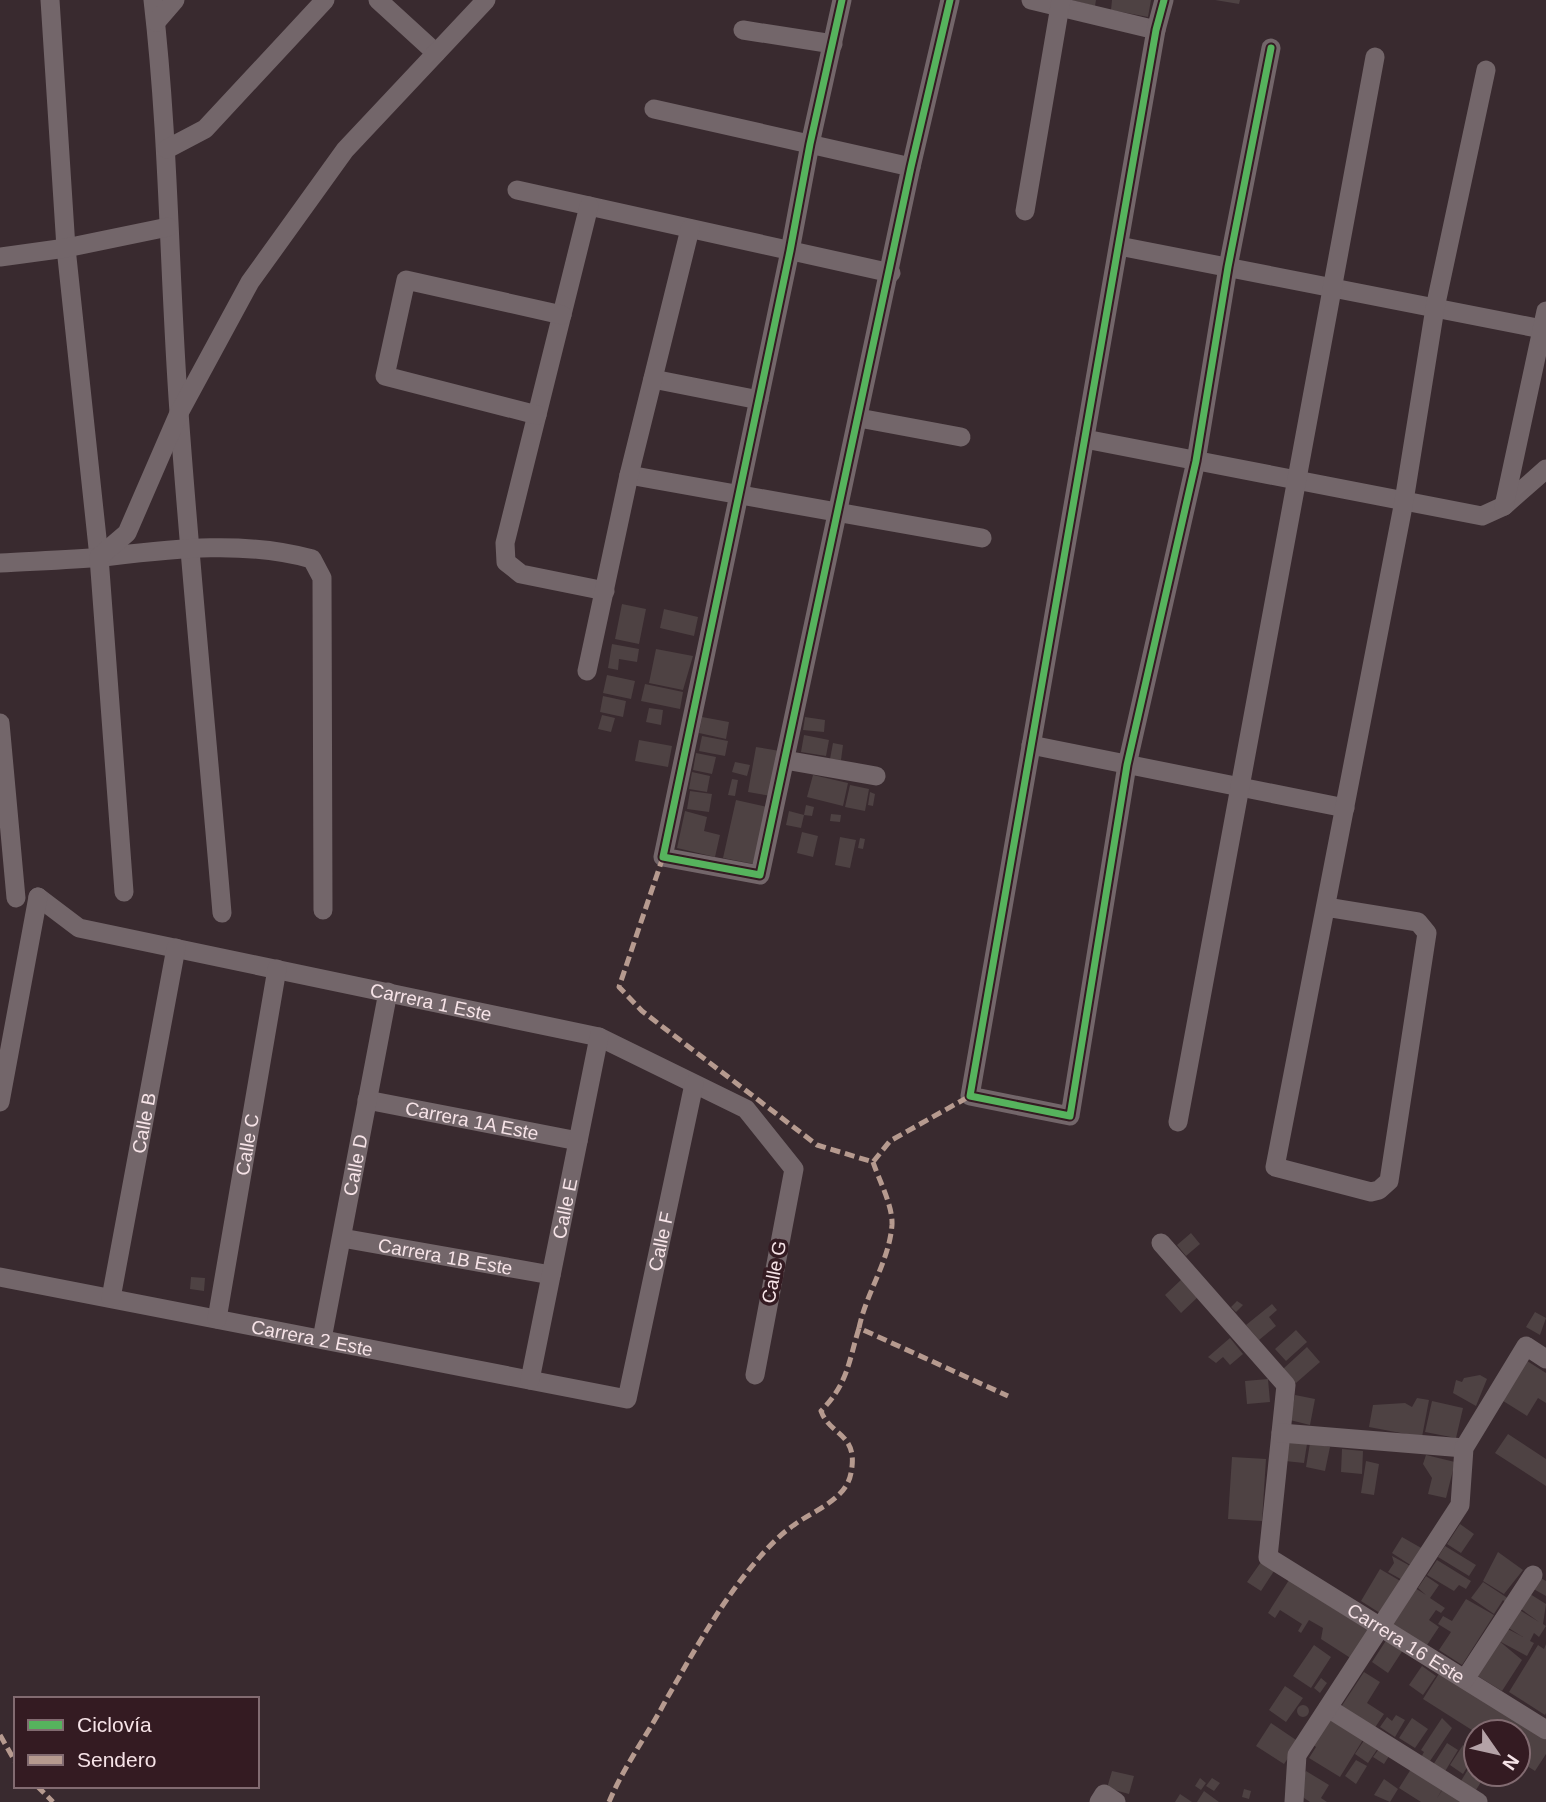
<svg xmlns="http://www.w3.org/2000/svg" width="1546" height="1802" font-family="Helvetica,sans-serif">
  <rect width="100%" height="100%" fill="#392a2f"/>
  <path fill="#4e4243" d="M1071 0H1096L1095 6Z
    M1112 0H1151L1148 17 1111 10Z
    M1215 0H1240L1239 4Z
    M622 604 646 609 639 644 615 639Z
    M664 609 698 617 694 636 660 628Z
    M612 644 639 649 637 662 619 659 618 670 608 668Z
    M656 649 693 656 683 690 649 683Z
    M607 675 635 681 631 699 603 693Z
    M645 684 683 692 680 709 641 701Z
    M603 696 626 701 623 717 600 712Z
    M649 708 663 710 661 725 646 722Z
    M602 715 615 718 611 732 598 729Z
    M702 717 729 722 726 739 699 733Z
    M805 717 825 720 824 732 803 730Z
    M804 735 829 740 826 756 801 752Z
    M702 736 728 741 725 756 699 751Z
    M639 740 672 746 668 767 635 761Z
    M833 743 843 745 841 760 830 759Z
    M756 747 780 751 771 796 748 792Z
    M696 753 716 757 712 774 693 770Z
    M735 762 750 765 747 776 732 772Z
    M692 772 710 776 707 792 689 789Z
    M813 775 848 783 843 806 807 797Z
    M732 779 738 780 735 796 728 795Z
    M850 785 869 789 865 811 845 807Z
    M690 791 712 794 709 812 687 809Z
    M870 792 875 794 873 806 868 805Z
    M736 800 767 807 754 864 723 858Z
    M806 805 814 807 812 816 804 815Z
    M685 811 707 817 704 831 720 835 715 857 677 848Z
    M789 811 804 815 801 828 786 825Z
    M831 814 841 815 840 822 830 821Z
    M802 832 818 836 813 857 797 853Z
    M840 837 856 840 850 868 835 865Z
    M860 838 865 839 863 849 858 848Z
    M1191 1233 1200 1244 1186 1256 1177 1245Z
    M191 1277 205 1278 204 1291 190 1289Z
    M1183 1278 1199 1296 1181 1313 1165 1295Z
    M1237 1301 1243 1305 1236 1312 1231 1307Z
    M1272 1304 1277 1310 1269 1317 1276 1326 1259 1340 1246 1325Z
    M1535 1312 1546 1318 1540 1335 1526 1327Z
    M1296 1330 1307 1342 1286 1361 1275 1349Z
    M1230 1338 1243 1354 1230 1365 1223 1357 1216 1363 1208 1357Z
    M1307 1347 1320 1362 1296 1383 1283 1369Z
    M1524 1359 1546 1373V1403L1538 1398 1527 1416 1500 1399Z
    M1480 1375 1487 1379 1476 1406 1453 1393 1456 1380 1462 1382 1464 1378Z
    M1268 1379 1270 1402 1247 1404 1245 1381Z
    M1295 1395 1315 1399 1310 1425 1290 1420Z
    M1417 1398 1429 1400 1422 1437 1369 1427 1373 1405 1405 1403 1412 1407Z
    M1432 1401 1463 1408 1456 1438 1425 1432Z
    M1508 1434 1546 1459V1486L1495 1453Z
    M1287 1441 1307 1444 1304 1463 1285 1461Z
    M1310 1443 1330 1447 1325 1471 1306 1467Z
    M1342 1449 1363 1451 1362 1474 1341 1472Z
    M1426 1455 1455 1462 1446 1498 1428 1494 1432 1478 1423 1464Z
    M1232 1457 1266 1459 1262 1521 1228 1519Z
    M1366 1461 1379 1464 1374 1495 1361 1493Z
    M1460 1524 1474 1534 1461 1553 1447 1544Z
    M1402 1537 1423 1549 1412 1566 1392 1553Z
    M1445 1546 1476 1565 1469 1576 1438 1557Z
    M1498 1552 1523 1570 1504 1594 1483 1581Z
    M1392 1556 1414 1568 1406 1582 1388 1572 1394 1563Z
    M1437 1560 1471 1581 1466 1589 1459 1585 1454 1591 1427 1575Z
    M1261 1562 1274 1571 1261 1591 1247 1582Z
    M1380 1569 1402 1582 1383 1615 1361 1601Z
    M1426 1576 1439 1585 1430 1598 1445 1608 1441 1613 1436 1610 1429 1620 1439 1627 1425 1648 1391 1626 1415 1588 1426 1595 1418 1588Z
    M1537 1576 1546 1581V1596L1530 1587Z
    M1289 1580 1369 1631 1352 1659 1321 1639 1323 1628 1309 1620 1301 1633 1298 1631 1302 1624 1280 1610 1275 1618 1268 1613Z
    M1483 1582 1509 1599 1506 1603 1503 1600 1494 1614 1471 1598Z
    M1530 1594 1546 1604 1543 1624 1546 1626 1539 1637 1534 1633 1530 1641 1534 1643 1527 1656 1499 1641 1506 1628 1523 1637 1507 1627 1518 1609 1539 1622 1521 1609Z
    M1466 1599 1494 1615 1462 1665 1439 1650 1451 1632 1438 1624 1443 1616 1452 1621Z
    M1387 1639 1403 1650 1388 1673 1372 1662Z
    M1498 1640 1522 1660 1502 1691 1476 1675Z
    M1546 1644V1713L1545 1715 1509 1692 1538 1645 1544 1649Z
    M1314 1645 1331 1657 1311 1688 1293 1676Z
    M1422 1666 1436 1676 1423 1695 1409 1685Z
    M1364 1672 1380 1682 1367 1703 1384 1714 1374 1729 1341 1707Z
    M1440 1672 1546 1740V1754L1535 1771 1518 1760V1732H1475L1423 1699Z
    M1321 1678 1327 1683 1320 1693 1314 1688Z
    M1285 1686 1303 1698 1286 1722 1269 1710Z
    M1297 1711a6 6 0 1 1 12 0a6 6 0 1 1-12 0Z
    M1328 1715 1364 1738 1340 1777 1309 1758 1316 1747 1311 1743Z
    M1396 1715 1405 1720 1395 1737 1380 1727 1387 1717 1392 1721Z
    M1412 1718 1428 1729 1415 1748 1399 1738Z
    M1442 1718 1452 1728 1428 1764 1420 1759 1424 1752 1421 1750Z
    M1271 1723 1299 1742 1284 1764 1256 1746Z
    M1365 1739 1378 1748 1368 1763 1355 1754Z
    M1447 1743 1458 1750 1444 1773 1433 1765Z
    M1463 1745 1470 1750 1466 1756 1472 1759 1463 1774 1450 1765Z
    M1379 1749 1389 1756 1384 1764 1373 1757Z
    M1476 1756V1774H1486L1476 1790 1461 1781Z
    M1356 1760 1367 1766 1356 1784 1345 1776Z
    M1411 1769 1443 1788 1437 1798 1443 1789 1463 1802H1421L1399 1788Z
    M1112 1771 1134 1776 1129 1794 1107 1788Z
    M1306 1771 1329 1785 1321 1798 1327 1802H1310L1304 1798 1298 1785Z
    M1200 1778 1206 1783 1201 1790 1195 1786Z
    M1212 1778 1220 1783 1214 1791 1206 1786Z
    M1384 1779 1398 1789 1390 1802 1374 1795Z
    M1244 1789 1251 1791 1249 1799 1242 1797Z
    M1204 1791 1219 1802H1197Z
    M1180 1794 1192 1802H1175Z"/>
  <g fill="none" stroke-linecap="round" stroke-linejoin="round">
    <g stroke="#73666a" stroke-width="19">
      <path d="M50 0 66 248 99 557"/>
      <path d="M153 0C169 137 169 275 179 412 191 579 208 746 222 913"/>
      <path d="M378 0 436 53"/>
      <path d="M842 0 810 144 790 251 663 857 760 875 911 167 950 0"/>
      <path d="M1031 0 1156 30"/>
      <path d="M1164 0 1156 30 970 1096 1070 1116 1127 765 1196 461 1228 267 1271 48"/>
      <path d="M156 22 175 0"/>
      <path d="M743 30 833 44"/>
      <path d="M654 109 911 167"/>
      <path d="M167 149 205 129 325 0"/>
      <path d="M517 190 891 273"/>
      <path d="M589 206 505 543 506 562 521 574 605 591"/>
      <path d="M1025 211 1061 0"/>
      <path d="M1119 246 1542 329"/>
      <path d="M0 257 66 248 168 227"/>
      <path d="M653 379 759 400"/>
      <path d="M537 415 385 376 406 280 562 315"/>
      <path d="M859 418 961 437"/>
      <path d="M1085 439 1482 516 1504 506 1546 469"/>
      <path d="M629 475 982 538"/>
      <path d="M1504 506 1546 311"/>
      <path d="M0 563C34 561 69 560 103 557 172 549 244 540 312 559L322 578 323 910"/>
      <path d="M587 671 629 475 690 229"/>
      <path d="M0 723 16 898"/>
      <path d="M1031 745 1345 808"/>
      <path d="M785 760 876 776"/>
      <path d="M124 892 99 557 127 533 179 413 250 282 345 150 486 0"/>
      <path id="s1" d="M38 897 79 928 599 1037 746 1109 794 1169 755 1375"/>
      <path d="M1326 907 1418 922 1427 933 1389 1181 1379 1190 1371 1192 1275 1167 1404 501 1435 308 1486 70"/>
      <path id="s2" d="M367 1100 578 1141"/>
      <path d="M0 1102 38 897"/>
      <path d="M1178 1122 1375 57"/>
      <path id="s3" d="M342 1238 551 1275"/>
      <path id="s4" d="M1161 1243 1286 1385 1268 1557 1546 1730"/>
      <path id="s5" d="M0 1277 627 1399 694 1084"/>
      <path id="s6" d="M111 1298 176 948"/>
      <path id="s7" d="M217 1319 277 969"/>
      <path id="s8" d="M322 1339 388 992"/>
      <path id="s9" d="M530 1380 599 1037"/>
      <path d="M1281 1433 1464 1448"/>
      <path d="M1465 1679 1533 1575"/>
      <path d="M1328 1708 1478 1802"/>
      <path d="M1099 1802 1104 1794 1116 1802"/>
      <path d="M1294 1802 1297 1755 1460 1505 1464 1448 1526 1346 1546 1359"/>
    </g>
    <path stroke="#b69a8f" stroke-width="5" stroke-dasharray="10 5" stroke-linecap="butt" d="M663 857 619 987 642 1011 817 1145 873 1162 890 1141 970 1096
      M873 1162C879 1180 893 1206 892 1225 889 1262 866 1293 859 1328L1008 1396
      M0 1735 16 1763
      M37 1786 53 1802
      M609 1802C624 1766 648 1734 666 1700 694 1651 722 1600 759 1558 769 1546 782 1533 794 1525 814 1510 846 1500 851 1473 859 1433 830 1436 821 1411 848 1383 848 1364 859 1328"/>
    <defs>
      <path id="cycleway" d="M842 0 810 144 790 251 663 857 760 875 911 167 950 0
        M1164 0 1156 30 970 1096 1070 1116 1127 765 1196 461 1228 267 1271 48"/>
    </defs>
    <use href="#cycleway" stroke="#341b22" stroke-width="11"/>
    <use href="#cycleway" stroke="#56b35d" stroke-width="7"/>
  </g>
  <g text-anchor="middle" dominant-baseline="central" stroke-width="7" stroke-linejoin="round" paint-order="stroke">
    <g font-size="19" fill="#f6e3e7" stroke="#341b22">
      <text stroke="none"><textPath href="#s1" startOffset="411">Carrera 1 Este</textPath></text>
      <text stroke="none"><textPath href="#s2" startOffset="107">Carrera 1A Este</textPath></text>
      <text stroke="none"><textPath href="#s6" startOffset="178">Calle B</textPath></text>
      <text stroke="none"><textPath href="#s7" startOffset="177">Calle C</textPath></text>
      <text stroke="none"><textPath href="#s8" startOffset="177">Calle D</textPath></text>
      <text stroke="none"><textPath href="#s9" startOffset="175">Calle E</textPath></text>
      <text stroke="none"><textPath href="#s5" startOffset="800">Calle F</textPath></text>
      <text stroke="none"><textPath href="#s3" startOffset="105">Carrera 1B Este</textPath></text>
      <text transform="translate(774 1272) rotate(-79)">Calle G</text>
      <text stroke="none"><textPath href="#s5" startOffset="318">Carrera 2 Este</textPath></text>
      <text stroke="none"><textPath href="#s4" startOffset="525">Carrera 16 Este</textPath></text>
    </g>
  </g>
  <rect x="14" y="1697" width="245" height="91" fill="#341b22" stroke="#826b71" stroke-width="2"/>
  <rect x="28" y="1720" width="35" height="10" fill="#56b35d" stroke="#826b71" stroke-width="2"/>
  <text x="77" y="1732" font-size="21" fill="#f6e3e7">Ciclovía</text>
  <rect x="28" y="1755" width="35" height="10" fill="#b69a8f" stroke="#826b71" stroke-width="2"/>
  <text x="77" y="1767" font-size="21" fill="#f6e3e7">Sendero</text>
  <g transform="translate(1497 1753) rotate(124)"><circle r="33" fill="#341b22" stroke="#826b71" stroke-width="2"/>
  <path d="M0-5L12 26L0 18L-12 26Z" fill="#b4a2a7"/>
  <text y="-10" font-size="19" font-weight="bold" text-anchor="middle" fill="#f6e3e7">N</text>
  </g>
</svg>
